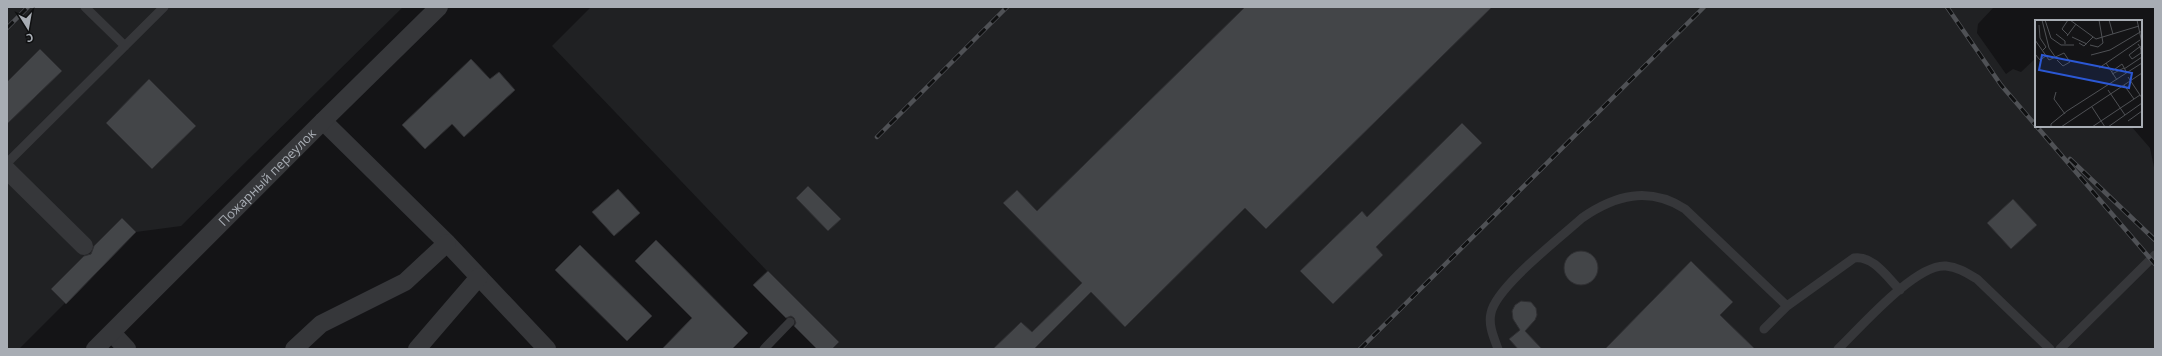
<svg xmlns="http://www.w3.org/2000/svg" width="2162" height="356" font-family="'Open Sans',sans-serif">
  <rect width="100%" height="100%" fill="#141416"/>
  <path fill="#202123" d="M7 7H403L181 226 136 232 19 349H7Z
    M591 7H1994L1978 24 1977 33 2006 74 2013 69 2021 72 2036 58V126H2131L2150 148 2155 172V349H817L753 285 767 271 552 46Z"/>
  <path fill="#434548" stroke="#2f2f32" d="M1245 7H1492L1266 229 1245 208 1125 327 1091 292 1034 349H993L1021 322 1032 332 1082 283 1003 203 1017 190 1037 211Z
    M40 49 62 71 7 124V82Z
    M471 59 490 79 499 72 515 90 464 137 452 124 425 149 402 125Z
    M149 79 196 126 152 169 106 123Z
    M1462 123 1482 143 1376 247 1383 255 1333 304 1300 271 1362 211 1367 217Z
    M808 186 841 219 828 231 796 198Z
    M618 189 640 213 614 236 592 212Z
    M2013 199 2037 225 2011 249 1987 223Z
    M122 218 136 232 66 304 51 289 84 256 91 254 94 246Z
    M656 240 748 333 732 349H662L692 318 635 261Z
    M580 245 652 316 627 341 555 270Z
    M1564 268a17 17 0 1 1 34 0a17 17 0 1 1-34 0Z
    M1691 261 1733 302 1720 315 1755 349H1605Z
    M768 271 839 342 832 349H817L794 326 796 323 794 318 791 316 786 318 753 285Z
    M1521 301 1531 302 1536 308 1537 315 1535 320 1525 331 1542 349H1518L1509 339 1520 330 1513 319 1512 311 1515 305Z"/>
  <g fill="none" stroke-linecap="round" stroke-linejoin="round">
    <path stroke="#36373a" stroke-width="9" d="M85 7 125 46
      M7 163 164 7
      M1764 329 1787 306 1854 258C1873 255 1887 277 1900 290
      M764 349 790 322
      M1498 349C1494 338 1488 325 1491 313 1496 287 1560 238 1582 218 1615 195 1649 186 1685 209L1787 306
      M1838 349C1860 328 1916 263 1946 266 1958 267 1967 273 1977 279L2050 349
      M2060 349 2155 255"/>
    <g stroke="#36373a" stroke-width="18">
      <path d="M323 121 447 243 547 349"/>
      <path d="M7 170 84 246"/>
      <path d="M112 333 127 349"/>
      <path id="s1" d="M95 349 323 121 439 7"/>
      <path d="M294 349 321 324 405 282 447 243"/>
      <path d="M417 349 479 277"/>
    </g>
    <defs>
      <path id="rail" d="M1947 7 2001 85 2155 264
        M7 28 28 7
        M877 137 1007 7
        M2070 159 2155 240
        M1360 349 1704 7"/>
    </defs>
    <use href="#rail" stroke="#4f5155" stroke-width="4.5"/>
    <use href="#rail" stroke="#0f1011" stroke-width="3" stroke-dasharray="9" stroke-linecap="butt"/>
  </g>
  <g text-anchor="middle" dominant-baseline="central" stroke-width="3" stroke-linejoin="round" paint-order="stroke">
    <g font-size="13" fill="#a8adb4" stroke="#0f1011">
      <text stroke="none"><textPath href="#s1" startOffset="243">Пожарный переулок</textPath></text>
    </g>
  </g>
  <g transform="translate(2035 20)">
    <rect width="107" height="107" fill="#141416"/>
    <path fill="none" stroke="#4f5155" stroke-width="1" d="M7 0 14 28 21 38M10 0 16 18 26 25H39M33 0 27 9 33 15M35 0 61 19 104 6M74 0 78 14M102 0 107 23M4 5 5 18 11 27 8 30M21 14 30 21V24M32 16 41 4M37 17 52 24M0 20 14 40 29 33 35 42 28 46 22 40M44 23 49 26 58 17M103 24 105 27 106 30V33L97 39 94 35 103 28 107 26M55 25 63 27 68 23 64 0M0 34 5 40 11 36M56 35 75 30 107 11M71 43 82 60M64 48 105 20M89 49 107 37M76 52 87 44 92 53M77 54 89 48M93 57 107 78M89 65 99 79M73 70 90 95M21 72 19 79 30 94M57 87 70 107M93 101 107 91M16 107V104L32 91 107 43M26 107 107 53M57 107 105 75M73 107 107 83"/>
    <path fill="#2b58d4" fill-opacity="0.15" stroke="#2b58d4" stroke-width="2" d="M7 35 97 53 94 68 4 50Z"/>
    <rect width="107" height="107" fill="none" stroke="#a8adb4" stroke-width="2"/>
  </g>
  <rect width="2162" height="356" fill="none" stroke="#a8adb4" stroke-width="16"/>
  <g transform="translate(28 28) rotate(169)" stroke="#0f1011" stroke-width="3" paint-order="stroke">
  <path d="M0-3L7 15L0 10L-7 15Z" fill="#a8adb4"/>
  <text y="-6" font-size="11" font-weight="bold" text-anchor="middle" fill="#a8adb4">С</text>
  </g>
</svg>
